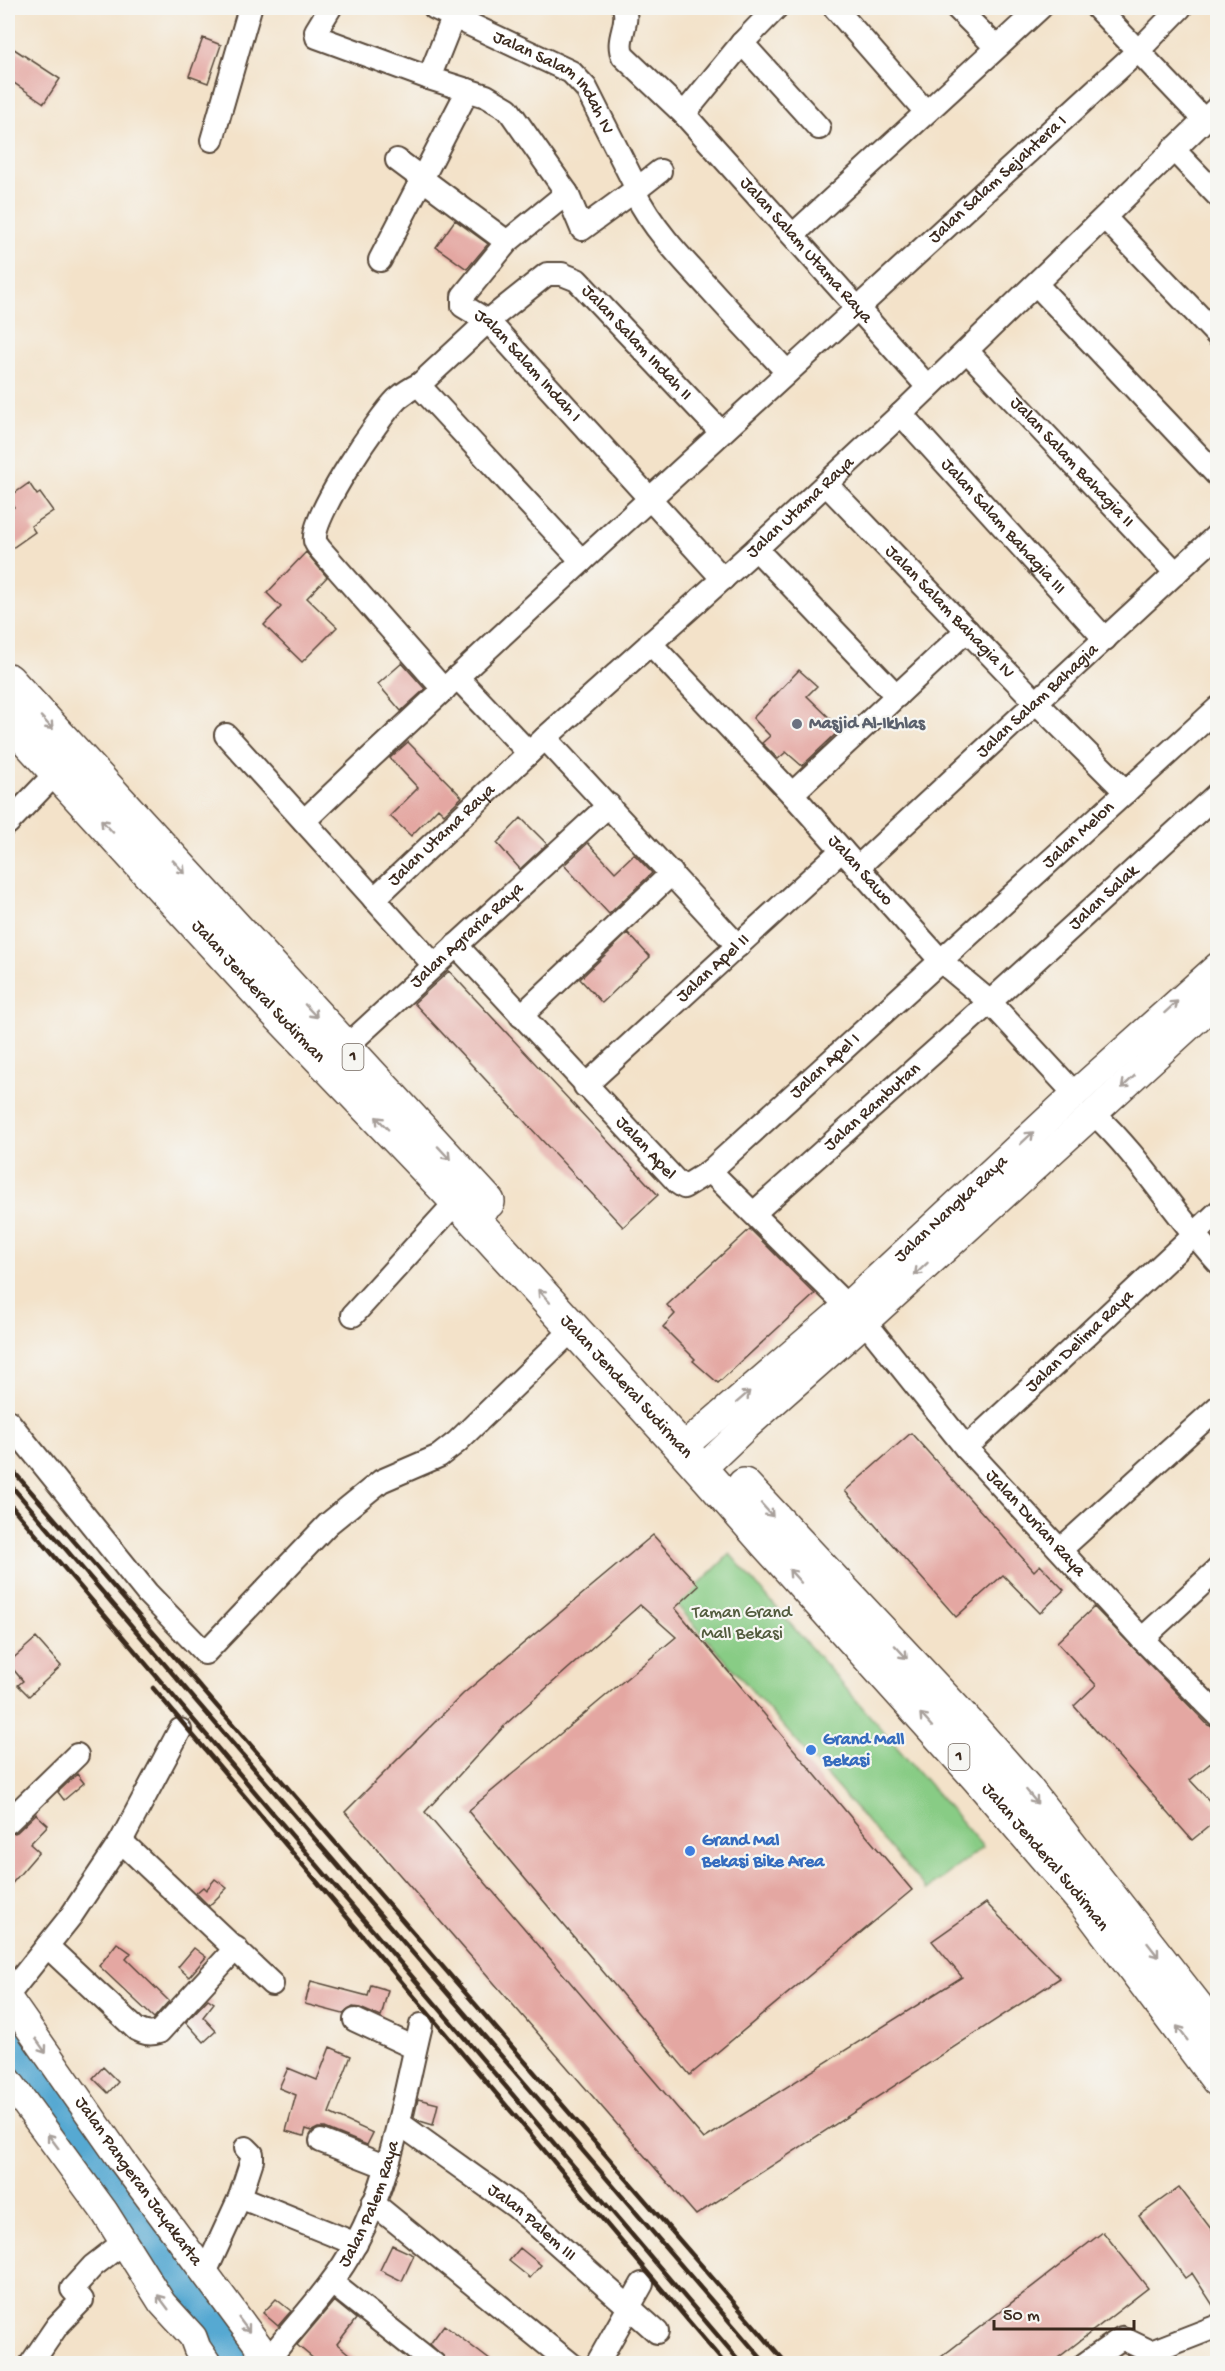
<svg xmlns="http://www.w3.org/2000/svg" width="1225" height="2371" font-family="'Gochi Hand',sans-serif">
  <rect width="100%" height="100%" fill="#f6f6f2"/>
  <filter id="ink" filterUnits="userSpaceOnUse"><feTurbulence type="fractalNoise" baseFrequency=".0167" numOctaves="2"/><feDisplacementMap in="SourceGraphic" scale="12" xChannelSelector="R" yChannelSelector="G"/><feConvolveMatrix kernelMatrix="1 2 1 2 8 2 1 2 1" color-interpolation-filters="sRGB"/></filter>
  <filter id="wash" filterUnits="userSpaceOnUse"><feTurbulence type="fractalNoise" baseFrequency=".008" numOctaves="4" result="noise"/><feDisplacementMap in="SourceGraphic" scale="24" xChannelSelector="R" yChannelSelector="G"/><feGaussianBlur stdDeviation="1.35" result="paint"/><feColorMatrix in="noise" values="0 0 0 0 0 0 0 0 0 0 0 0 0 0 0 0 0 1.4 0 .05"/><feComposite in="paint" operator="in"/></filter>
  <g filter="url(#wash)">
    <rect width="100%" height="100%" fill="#f3e2c9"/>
    <path fill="#88cc85" stroke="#627b52" stroke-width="1.5" d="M730 1554 983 1847 927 1890 677 1605Z"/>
    <path fill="#57a9d2" stroke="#496a78" stroke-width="1.5" d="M8 1998 272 2363H208L8 2080Z"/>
    <g id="blocks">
      <path fill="#e4a7a2" d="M203 38 221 45 208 83 189 76Z
        M8 45 60 79 44 103 8 79Z
        M455 220 488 244 467 269 436 247Z
        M29 483 37 495 40 493 53 511 31 526 35 532 8 551V511L14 507 8 498Z
        M306 552 327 577 307 598 337 627 302 662 264 625 281 607 267 593Z
        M402 663 425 689 401 711 378 684Z
        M799 670 817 686 807 696 841 729 802 766 786 752 778 759 762 743 770 736 753 718Z
        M408 742 462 797 444 814 438 808 411 836 390 816 418 788 390 758Z
        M521 818 547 844 520 869 497 843Z
        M588 843 615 872 634 854 652 873 609 914 564 865Z
        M628 933 650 957 602 1003 580 979Z
        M449 971 658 1195 623 1227 414 1003Z
        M750 1229 815 1294 718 1383 693 1361 695 1359 663 1327 675 1314 667 1305Z
        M911 1433 1034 1571 1040 1565 1064 1590 1040 1613 1003 1575 956 1617 845 1491Z
        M653 1535 699 1586 675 1608 912 1890 690 2075 468 1811 676 1637 640 1605 507 1723 425 1812 704 2139 962 1977 932 1941 986 1903 1060 1978 696 2215 345 1812 463 1694Z
        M1094 1607 1208 1725 1218 1729V1757L1190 1780 1218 1810V1819L1192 1840 1074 1706 1096 1685 1057 1642Z
        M36 1638 61 1666 29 1696 18 1685 23 1681 8 1663Z
        M77 1774 84 1783 64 1800 58 1792Z
        M36 1814 48 1825 30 1844 39 1852 8 1888V1835L17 1832Z
        M215 1879 227 1888 209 1906 196 1893 203 1887 206 1890Z
        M117 1943 131 1953 126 1959 169 2001 154 2018 99 1966Z
        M194 1948 206 1957 189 1977 178 1967Z
        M311 1981 368 1996 371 1985 388 1990 381 2017 360 2008 353 2007 343 2014 305 2004Z
        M208 1999 214 2003 203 2017 216 2031 204 2042 186 2022Z
        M330 2047 351 2056 329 2113 373 2133 367 2145 325 2128H318L312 2131 306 2129 304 2136 286 2131 296 2095 279 2088 288 2068 317 2080Z
        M103 2067 118 2082 108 2093 93 2078Z
        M418 2099 438 2104 433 2125 420 2121 414 2117Z
        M1179 2187 1218 2238V2313L1192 2273 1185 2278 1139 2216Z
        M1103 2232 1148 2288 1050 2364H932Z
        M392 2245 414 2255 402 2281 380 2270Z
        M520 2248 541 2265 530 2278 509 2261Z
        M276 2299 291 2311 278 2326 263 2313Z
        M334 2301 356 2319 337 2344 361 2364H320L297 2345Z
        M444 2325 495 2364H450L430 2344Z"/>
    </g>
  </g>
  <g filter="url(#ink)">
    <use href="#blocks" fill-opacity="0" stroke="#574638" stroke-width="1.5"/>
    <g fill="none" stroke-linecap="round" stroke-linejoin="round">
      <defs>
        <g id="minor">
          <path id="s1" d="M330 8 316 31 317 37 429 78 486 96 508 109 567 193 507 242 463 296V306L488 321 723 579"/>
          <path id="s2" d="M435 8 571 72 586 88 637 189 634 191"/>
          <path id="s3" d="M624 8C630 24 615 39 623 56L684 114 928 387"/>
          <path d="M835 8 926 112"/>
          <path d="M957 8 996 47"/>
          <path d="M1097 8 1204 120"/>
          <path d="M742 43 819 128"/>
          <path d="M429 78 457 8"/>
          <path d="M684 114 742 43 776 8"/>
          <path d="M212 140 250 8"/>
          <path d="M1173 149 1218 196"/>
          <path d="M397 160 507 242"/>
          <path d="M637 189 660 171"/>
          <path d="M567 193 582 229 634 191C652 228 683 260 711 290 736 318 762 345 787 372"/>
          <path d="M1105 218 1218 336"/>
          <path d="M793 235 1040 8"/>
          <path d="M380 260 468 90"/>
          <path d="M1036 284 1218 476"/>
          <path id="s4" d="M967 351 1176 573"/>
          <path d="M420 384C412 388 404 393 397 399 378 418 315 512 315 537 314 542 317 545 320 549L444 690"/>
          <path id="s5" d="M901 414 1105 639"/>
          <path id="s6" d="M826 484 1036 702 1126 792"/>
          <path d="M756 549 897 696"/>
          <path id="s7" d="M582 561 425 392 420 384 488 321 547 274H562L577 280 721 432"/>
          <path id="s8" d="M650 643 792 794 942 962 990 1002 1075 1094"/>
          <path d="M457 677 529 753"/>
          <path d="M226 735 434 965"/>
          <path d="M545 738 738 946"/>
          <path d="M792 794 967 630"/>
          <path id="s9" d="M304 821 368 760 582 561 1139 50 1180 8"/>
          <path d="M8 823 57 772"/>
          <path id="s10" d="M857 868 1218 534"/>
          <path id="s11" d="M374 899 545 738 756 549 901 414 1218 107"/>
          <path id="s12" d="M456 945 678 1183 684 1187 710 1171 1218 708"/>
          <path d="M521 1016 672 873"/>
          <path id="s13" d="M336 1056 609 805"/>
          <path id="s14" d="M585 1086 842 850"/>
          <path d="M1094 1114C1141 1157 1174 1215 1218 1262"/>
          <path d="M710 1171 847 1306"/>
          <path id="s15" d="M754 1213 990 1002 1218 793"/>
          <path d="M353 1315 457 1201"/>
          <path id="s16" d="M865 1322 966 1448 1142 1639 1218 1715"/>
          <path d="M8 1421 147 1593 205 1653 328 1524 381 1481 439 1456 457 1442 573 1329"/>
          <path id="s17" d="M966 1448 1218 1212"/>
          <path d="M1061 1549 1218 1407"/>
          <path d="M1142 1639 1218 1569"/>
          <path d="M8 1822 77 1755"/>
          <path d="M121 1841 272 1984"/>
          <path d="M47 1946 136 2029C144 2033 149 2035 159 2032L236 1948"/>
          <path d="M8 1995 71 1916 121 1841 180 1730"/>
          <path d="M355 2020 415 2048"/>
          <path id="s18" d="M399 2123 516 2207 657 2332"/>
          <path d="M321 2141 387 2167"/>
          <path d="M240 2197 356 2244"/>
          <path d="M373 2203 571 2364"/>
          <path d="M205 2273 240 2197 252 2160V2154L246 2148"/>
          <path d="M332 2283 434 2364"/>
          <path d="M31 2364 57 2326 82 2300 72 2289 93 2266 124 2242"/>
          <path id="s19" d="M261 2364 269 2359C298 2321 333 2287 355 2245 392 2177 403 2099 421 2025"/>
          <path d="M597 2364 642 2284"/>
          <path d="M1085 2364 1122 2338 1151 2352 1218 2326"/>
        </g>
        <g id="tertiary">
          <path id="s20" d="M682 1448 847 1306 1075 1094 1218 966"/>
          <path d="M702 1469 746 1427 865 1322 1218 1000"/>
          <path id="s21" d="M8 1998 122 2161 272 2364"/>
          <path d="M8 2080 104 2211 162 2303 193 2337 197 2348 208 2364"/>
        </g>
        <g id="trunk">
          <path d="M8 680 488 1202"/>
          <path id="s22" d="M8 719 275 1011 457 1201 682 1448 767 1544 979 1779 1085 1903 1218 2080"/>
          <path d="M744 1485 972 1728 1026 1789 1218 2034"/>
        </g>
      </defs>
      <use href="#minor" stroke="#574638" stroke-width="26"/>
      <use href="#tertiary" stroke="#574638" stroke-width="30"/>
      <use href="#trunk" stroke="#574638" stroke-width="36"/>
      <use href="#minor" stroke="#fff" stroke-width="22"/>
      <use href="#tertiary" stroke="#fff" stroke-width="27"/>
      <use href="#trunk" stroke="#fff" stroke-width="33"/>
      <path stroke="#3b2a1e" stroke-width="4.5" d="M8 1465 787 2364
        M8 1482 766 2364
        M8 1502 742 2364
        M153 1688 725 2364"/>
    </g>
    <defs><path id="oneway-shaft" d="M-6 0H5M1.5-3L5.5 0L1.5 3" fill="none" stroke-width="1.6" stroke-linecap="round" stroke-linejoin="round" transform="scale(1.5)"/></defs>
    <g stroke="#a79f9a">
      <use href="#oneway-shaft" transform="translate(47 723) rotate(47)"/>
      <use href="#oneway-shaft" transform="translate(107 826) rotate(-133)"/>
      <use href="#oneway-shaft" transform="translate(179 867) rotate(47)"/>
      <use href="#oneway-shaft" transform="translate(1171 1007) rotate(-42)"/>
      <use href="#oneway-shaft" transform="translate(311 1011) rotate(47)"/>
      <use href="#oneway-shaft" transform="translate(1128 1082) rotate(137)"/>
      <use href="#oneway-shaft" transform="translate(382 1123) rotate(-134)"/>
      <use href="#oneway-shaft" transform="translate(1027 1138) rotate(-43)"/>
      <use href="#oneway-shaft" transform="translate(444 1153) rotate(47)"/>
      <use href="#oneway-shaft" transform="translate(921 1269) rotate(137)"/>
      <use href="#oneway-shaft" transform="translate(544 1296) rotate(-132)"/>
      <use href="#oneway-shaft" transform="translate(743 1397) rotate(-41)"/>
      <use href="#oneway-shaft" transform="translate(767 1510) rotate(48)"/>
      <use href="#oneway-shaft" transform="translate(795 1576) rotate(-132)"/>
      <use href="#oneway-shaft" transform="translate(901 1652) rotate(47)"/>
      <use href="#oneway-shaft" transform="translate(926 1720) rotate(-132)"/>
      <use href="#oneway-shaft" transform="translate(1032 1797) rotate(51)"/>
      <use href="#oneway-shaft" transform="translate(1153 1950) rotate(52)"/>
      <use href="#oneway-shaft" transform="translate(1182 2033) rotate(-127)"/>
      <use href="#oneway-shaft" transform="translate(41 2046) rotate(55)"/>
      <use href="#oneway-shaft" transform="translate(53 2141) rotate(-127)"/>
      <use href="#oneway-shaft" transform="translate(163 2302) rotate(-127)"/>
      <use href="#oneway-shaft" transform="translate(244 2325) rotate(53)"/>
    </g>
  </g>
  <circle fill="#6b7280" stroke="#f6f6f2" stroke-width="2" cx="797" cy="724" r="6"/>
  <g fill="#3f7fe0" stroke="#f6f6f2" stroke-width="2">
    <circle cx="811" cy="1750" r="6"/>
    <circle cx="690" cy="1851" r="6"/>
  </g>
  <g text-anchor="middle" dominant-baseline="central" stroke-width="4.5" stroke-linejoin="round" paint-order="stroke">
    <g fill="#f6f6f2" stroke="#73675e" stroke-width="1.5">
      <rect x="342.5" y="1044" width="21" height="26" rx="4.5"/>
      <rect x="948.5" y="1744" width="21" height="26" rx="4.5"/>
    </g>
    <g font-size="16" font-weight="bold" fill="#3b2a1e">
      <text x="353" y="1057">1</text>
      <text x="959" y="1757">1</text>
    </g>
    <g font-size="18" fill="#3b2a1e" stroke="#f6f6f2">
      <text stroke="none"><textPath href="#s2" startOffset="144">Jalan Salam Indah IV</textPath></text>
      <text stroke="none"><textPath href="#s9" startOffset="945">Jalan Salam Sejahtera I</textPath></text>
      <text stroke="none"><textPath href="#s3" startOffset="316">Jalan Salam Utama Raya</textPath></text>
      <text stroke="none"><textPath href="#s7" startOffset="526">Jalan Salam Indah II</textPath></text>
      <text stroke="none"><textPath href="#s1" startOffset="586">Jalan Salam Indah I</textPath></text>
      <text stroke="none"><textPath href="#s4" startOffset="153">Jalan Salam Bahagia II</textPath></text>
      <text stroke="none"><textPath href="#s11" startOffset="579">Jalan Utama Raya</textPath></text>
      <text stroke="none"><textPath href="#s5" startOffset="152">Jalan Salam Bahagia III</textPath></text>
      <text stroke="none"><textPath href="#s6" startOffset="178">Jalan Salam Bahagia IV</textPath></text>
      <text stroke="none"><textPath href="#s10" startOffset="246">Jalan Salam Bahagia</textPath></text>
      <text stroke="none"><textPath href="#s12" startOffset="862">Jalan Melon</textPath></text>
      <text stroke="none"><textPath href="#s11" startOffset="93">Jalan Utama Raya</textPath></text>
      <text stroke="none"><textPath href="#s8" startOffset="310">Jalan Sawo</textPath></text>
      <text stroke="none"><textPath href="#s15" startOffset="471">Jalan Salak</textPath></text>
      <text stroke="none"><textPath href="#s13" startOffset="178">Jalan Agraria Raya</textPath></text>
      <text stroke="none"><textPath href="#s14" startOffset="174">Jalan Apel II</textPath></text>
      <text stroke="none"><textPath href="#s22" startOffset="370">Jalan Jenderal Sudirman</textPath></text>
      <text stroke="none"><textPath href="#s12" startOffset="519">Jalan Apel I</textPath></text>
      <text stroke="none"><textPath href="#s15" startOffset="159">Jalan Rambutan</textPath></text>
      <text stroke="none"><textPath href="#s12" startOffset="278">Jalan Apel</textPath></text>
      <text stroke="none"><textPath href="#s20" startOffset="360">Jalan Nangka Raya</textPath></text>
      <text stroke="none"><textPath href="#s17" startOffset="156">Jalan Delima Raya</textPath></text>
      <text stroke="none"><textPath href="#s22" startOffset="910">Jalan Jenderal Sudirman</textPath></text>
      <text stroke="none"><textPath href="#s16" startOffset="264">Jalan Durian Raya</textPath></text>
      <text stroke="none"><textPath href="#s22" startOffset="1540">Jalan Jenderal Sudirman</textPath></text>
      <text stroke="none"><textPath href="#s21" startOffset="225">Jalan Pangeran Jayakarta</textPath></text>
      <text stroke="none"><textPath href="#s19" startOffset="196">Jalan Palem Raya</textPath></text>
      <text stroke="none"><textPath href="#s18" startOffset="166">Jalan Palem III</textPath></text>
    </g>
    <g font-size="18" font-weight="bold" fill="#5b616d" stroke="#f6f6f2" text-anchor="start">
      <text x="809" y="724">Masjid Al-Ikhlas</text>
    </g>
    <g font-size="18" fill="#525b3d" stroke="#f6f6f2">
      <text x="742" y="1613">Taman Grand<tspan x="742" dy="21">Mall Bekasi</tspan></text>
    </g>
    <g font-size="18" font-weight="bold" fill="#366cbe" stroke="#f6f6f2" text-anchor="start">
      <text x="823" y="1740">Grand Mall<tspan x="823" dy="21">Bekasi</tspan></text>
      <text x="702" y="1841">Grand Mal<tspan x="702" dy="21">Bekasi Bike Area</tspan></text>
    </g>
  </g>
  <rect width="1225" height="2371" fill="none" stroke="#f6f6f2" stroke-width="30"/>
  <path d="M994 2320v9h140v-9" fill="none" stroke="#3b2a1e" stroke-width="3"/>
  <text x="1003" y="2320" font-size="18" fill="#3b2a1e" stroke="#f6f6f2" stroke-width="4.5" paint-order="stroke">50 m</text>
</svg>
